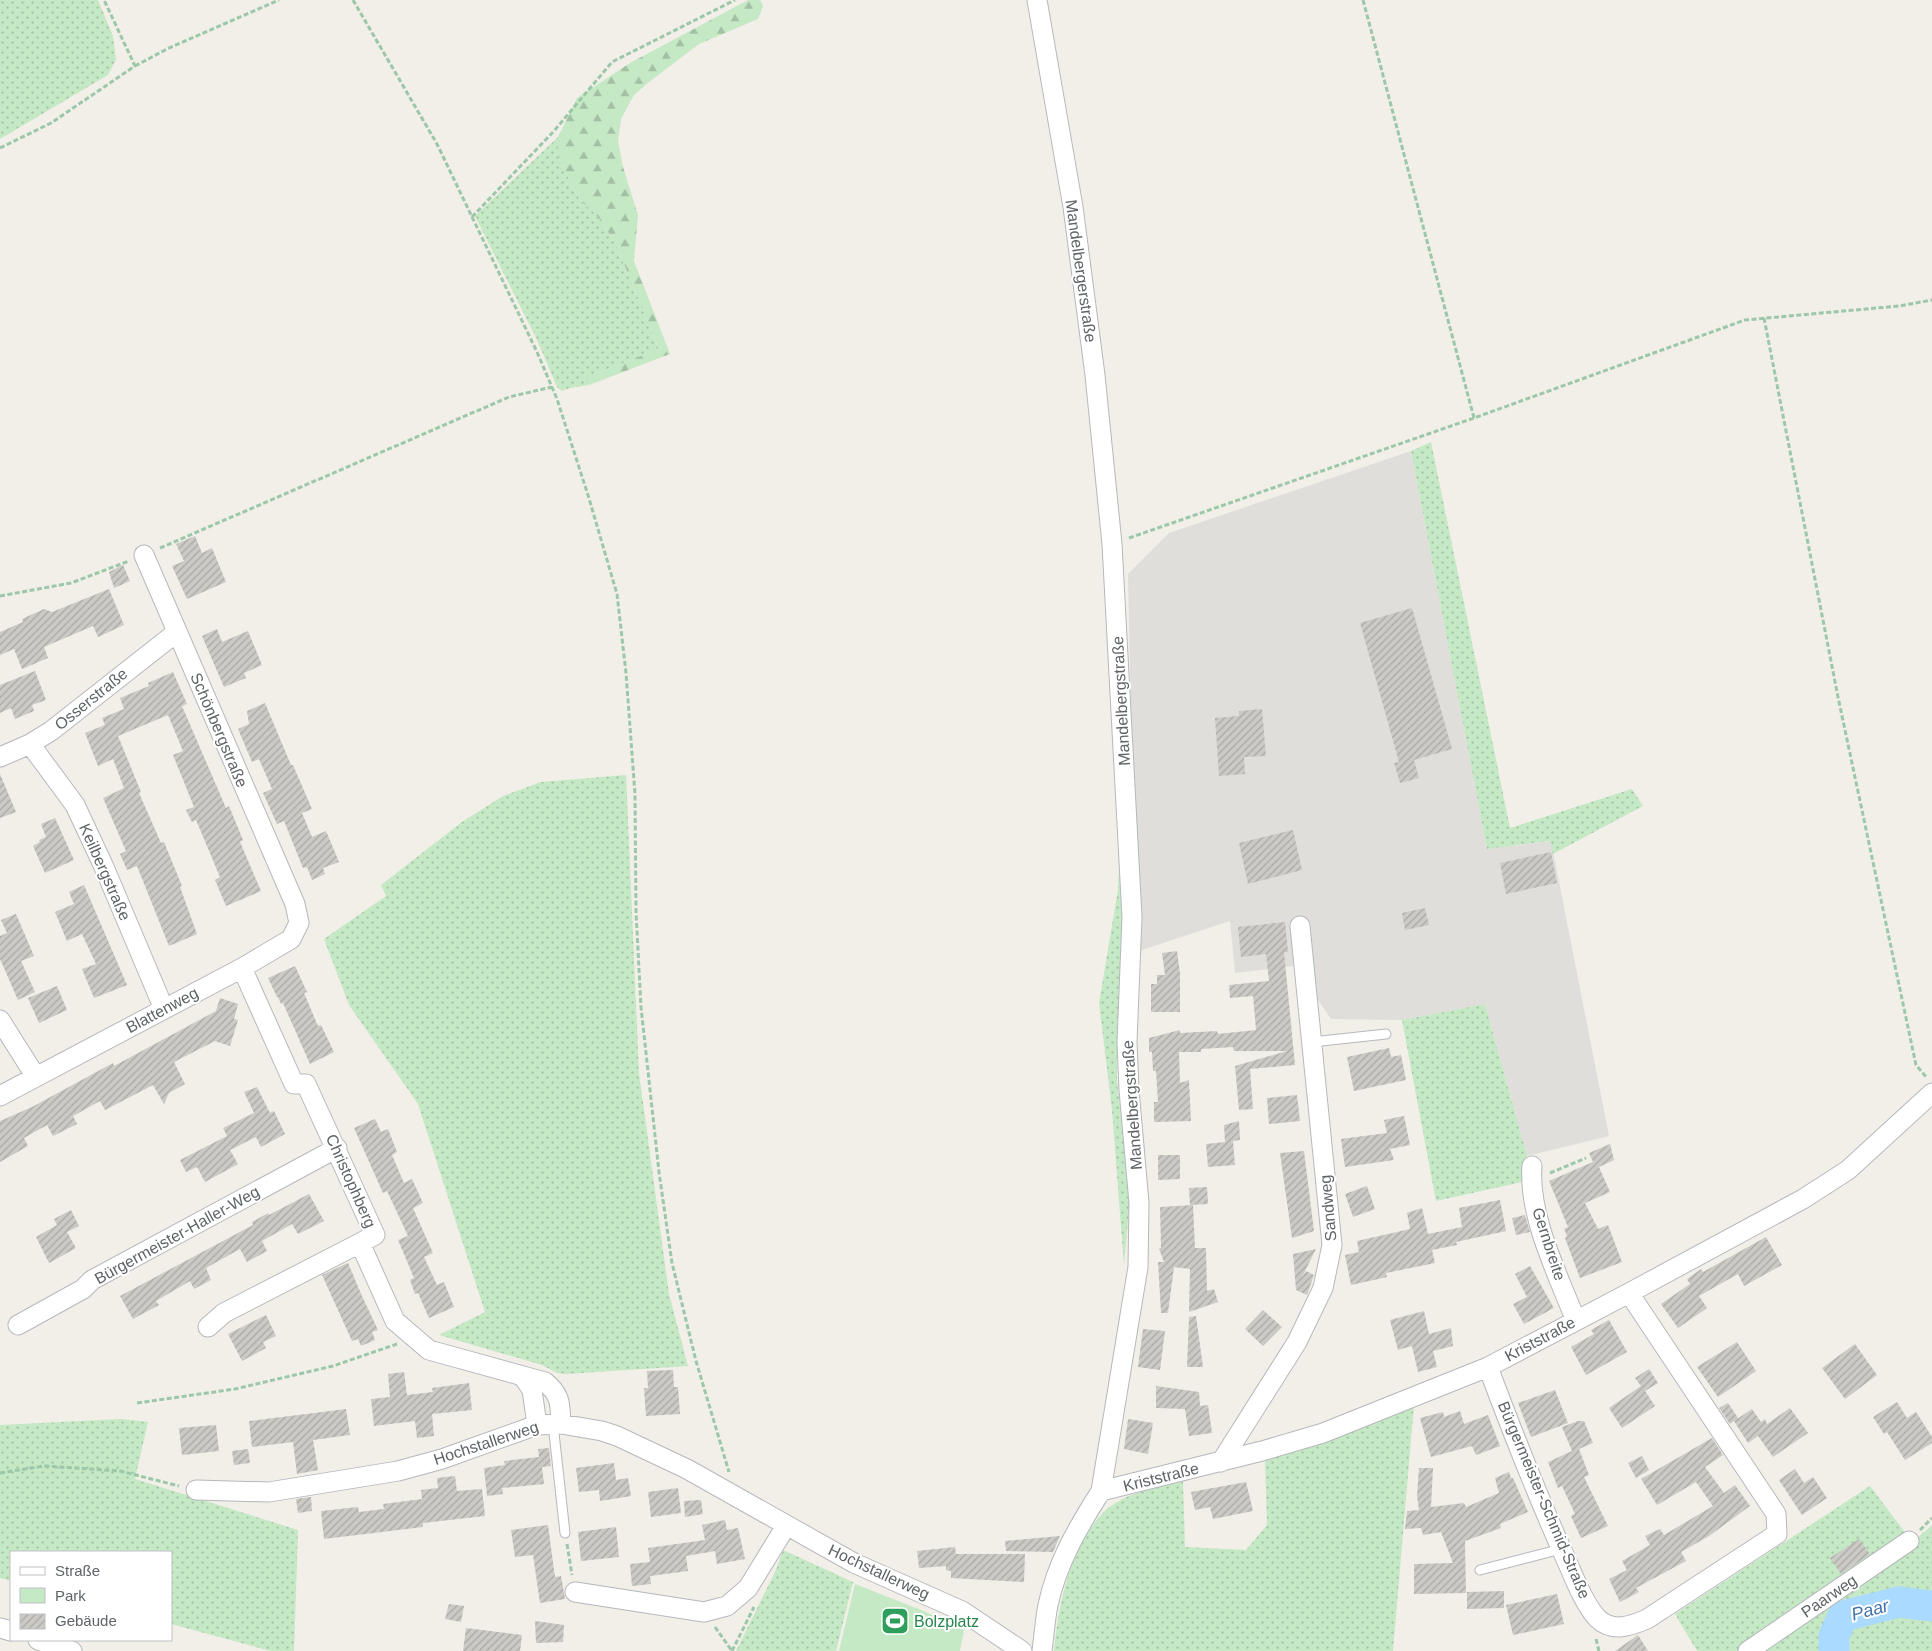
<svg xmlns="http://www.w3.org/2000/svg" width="1932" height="1651" font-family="Arial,sans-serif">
  <defs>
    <pattern id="green-dots" width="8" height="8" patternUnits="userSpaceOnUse" patternTransform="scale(1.25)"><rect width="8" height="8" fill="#c5e8c5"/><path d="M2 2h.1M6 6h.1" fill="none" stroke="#a3c0a4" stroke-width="1.8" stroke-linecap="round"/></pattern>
    <pattern id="forest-firs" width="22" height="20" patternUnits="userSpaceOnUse" patternTransform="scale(1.25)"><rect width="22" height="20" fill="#c5e8c5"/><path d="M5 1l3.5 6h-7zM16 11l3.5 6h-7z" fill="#a3c0a4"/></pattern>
    <pattern id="building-hatch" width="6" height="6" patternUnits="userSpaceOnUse" patternTransform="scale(1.25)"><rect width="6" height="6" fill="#cccac5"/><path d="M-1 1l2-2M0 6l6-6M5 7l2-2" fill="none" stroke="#a9a8a4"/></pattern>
  </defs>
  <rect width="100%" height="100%" fill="#f1efe8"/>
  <path fill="#e0deda" d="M1411 451 1487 849 1551 841 1609 1136 1527 1156 1485 1004 1402 1020 1331 1019 1295 966 1235 973 1230 921 1136 952 1128 574 1169 533Z"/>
  <path fill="url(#green-dots)" d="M0 0H98L113 36 116 60 108 75 0 139Z
    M558 137V154L570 182 580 200 595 213 615 242 659 349 585 378 589 385 570 388 562 391 557 387 538 342 475 216Z
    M1431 442 1510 828 1632 789 1643 806 1553 854 1550 841 1487 849 1411 451Z
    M626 775 639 1073 669 1294 688 1366 566 1374 557 1373 542 1365 439 1335 485 1312 418 1104 349 1005 324 939 386 896 381 885 462 822 503 796 541 782Z
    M1121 827 1123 911 1122 973 1117 1028V1080L1130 1199 1124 1265 1112 1110 1099 1003 1118 890Z
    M1485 1004 1527 1156 1522 1182 1436 1201 1402 1020Z
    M1414 1404 1393 1651H1054C1058 1607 1070 1546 1103 1513 1108 1507 1117 1502 1125 1498 1139 1490 1167 1486 1183 1481L1185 1547 1246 1550 1267 1525 1265 1460Z
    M121 1419 148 1422 135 1479 298 1530 294 1651H271L171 1624V1552H11V1581L0 1578V1425Z
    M1870 1486 1907 1535 1740 1651H1697L1675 1614Z
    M1932 1525V1593L1922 1591 1846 1610 1830 1628 1829 1651H1758L1915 1540Z
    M783 1550 853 1582 836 1651H736L776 1570Z
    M1918 1610 1932 1614V1651H1847L1845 1640 1851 1623Z"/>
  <path fill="url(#forest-firs)" d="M748 0H760L763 6 758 19 699 44 649 82 634 95 621 119 618 141 623 167 638 215 634 261 670 354 589 385 585 378 659 349 615 242 595 213 580 200 570 182 558 154V137L577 98 630 63Z"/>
  <path fill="#c5e8c5" d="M855 1584 926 1612 964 1630 960 1651H839Z"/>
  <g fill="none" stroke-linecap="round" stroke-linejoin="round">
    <path stroke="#aadaff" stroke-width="31" d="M1834 1651V1636L1843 1616 1899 1602 1932 1606"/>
  </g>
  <path fill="url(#building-hatch)" d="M195 536 202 553 212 548 226 582 187 599 172 566 184 561 176 544Z
    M123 565 130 581 114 588 109 572Z
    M109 589 124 625 98 637 93 626 44 647 48 658 22 669 14 649 0 655V632L23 622 22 619 44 609 52 612Z
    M1412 608 1452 749 1414 760 1419 778 1400 783 1394 763 1399 762 1360 623Z
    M217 629 222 642 248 631 262 665 244 673 246 678 224 687 202 636Z
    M35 671 46 700 32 705 34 711 15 719 11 708 0 713V685Z
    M173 672 187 704 182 706 226 808 229 806 243 840 240 842 261 891 226 906 215 880 220 877 196 820 192 822 186 810 194 807 173 755 183 751 168 715 118 736 141 792 139 793 161 843 164 842 182 886 180 887 197 934 169 946 137 866 127 870 120 854 126 851 103 798 124 788 113 759 98 766 85 733 105 725 102 718 124 709 120 698 149 686 148 683Z
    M265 703 291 765H293L312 809 302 813 312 837 326 831 339 862 323 868 325 874 312 880 307 867 303 868 284 821 277 824 263 793 272 789 259 759 252 762 238 729 249 724 247 711Z
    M1262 709 1266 756 1244 757 1245 774 1219 776 1215 718 1239 716V711Z
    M0 774 16 812 0 818Z
    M55 818 74 860 45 873 33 846 40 842 39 840 46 837 41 824Z
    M1293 830 1302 870 1248 884 1239 843Z
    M1551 852 1557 883 1506 894 1500 863Z
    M84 885 127 985 94 998 82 969 96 964 82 934 67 941 55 912 74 904 69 892Z
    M1425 908 1429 925 1405 930 1402 913Z
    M16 914 34 956 21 961 35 992 18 1000 0 959V936L7 933 1 920Z
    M1285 922 1288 952H1284L1295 1065 1250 1069 1253 1109 1239 1110 1235 1066 1287 1051H1234L1233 1047 1201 1049V1052H1179L1180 1083 1189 1080 1191 1121 1154 1122V1102H1158L1156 1071H1153L1152 1052H1149V1038L1180 1030V1033L1217 1031 1218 1034 1256 1030 1253 996 1230 998 1229 985 1269 981 1266 954 1241 957 1238 927Z
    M1177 951 1180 973V1012H1151V984H1157V975H1165L1162 953Z
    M295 966 307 992 304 993 318 1026 321 1025 334 1052 310 1064 283 1003 281 1004 278 997H277L268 978Z
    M57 986 67 1010 39 1023 28 998Z
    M220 998 238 1004 234 1019 238 1020 230 1046 215 1041 174 1062 185 1084 169 1093 164 1104 153 1085 105 1110 100 1101 73 1116 77 1124 53 1136 47 1125 24 1138 28 1146 0 1162V1121L32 1107 113 1063 114 1066 216 1011Z
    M1389 1048 1391 1057 1401 1055 1406 1080 1354 1091 1347 1057Z
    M257 1087 270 1113 274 1111 285 1134 261 1147 256 1137 230 1150 238 1164 205 1182 197 1167 186 1172 180 1160 227 1136 223 1128 254 1113 244 1092Z
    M1297 1095 1300 1121 1269 1124 1267 1098Z
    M1404 1116 1410 1145 1390 1149 1394 1160 1345 1167 1341 1139 1387 1133 1384 1120Z
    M375 1119 381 1132 388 1129 397 1152 392 1155 404 1183 412 1179 423 1203 413 1208 433 1253 424 1257 437 1285 444 1282 454 1307 429 1318 418 1293 415 1294 410 1280 414 1278 398 1240 408 1236 387 1191 383 1193 354 1128Z
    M1239 1121 1240 1140 1233 1141 1235 1165 1208 1167 1206 1144 1225 1142 1224 1125Z
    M1610 1144 1614 1160 1599 1167 1610 1192 1585 1203 1598 1229 1608 1225 1622 1262 1580 1278 1565 1238 1567 1236 1564 1229 1568 1227 1549 1181 1593 1162 1589 1153Z
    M1304 1151 1314 1231 1292 1238 1280 1153Z
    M1158 1155H1180V1179L1158 1180Z
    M1367 1186 1375 1209 1353 1217 1345 1194Z
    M1207 1187 1208 1204 1190 1205 1189 1188Z
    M309 1194 324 1221 298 1234 292 1224 262 1241 267 1251 247 1262 240 1249 206 1268 211 1280 194 1289 190 1281 156 1301 159 1305 133 1319 120 1296 253 1225 252 1222 268 1213 269 1215Z
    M1500 1200 1506 1231 1456 1242 1457 1245 1432 1250 1435 1263 1386 1273 1387 1277 1351 1285 1345 1255 1359 1252 1357 1241 1410 1229 1407 1213 1422 1208 1428 1234 1462 1227 1459 1208Z
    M1193 1205 1195 1248H1206L1207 1291 1214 1289 1218 1302 1189 1312 1190 1269 1174 1267 1168 1313H1161L1158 1262H1164L1159 1249 1161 1248 1160 1207Z
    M71 1210 79 1226 67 1232 76 1248 49 1263 36 1237 57 1225 54 1219Z
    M1525 1215 1530 1232 1516 1235 1512 1218Z
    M1766 1237 1782 1265 1744 1286 1738 1274 1699 1296 1707 1308 1678 1328 1661 1304 1690 1284 1687 1279 1701 1269 1703 1272Z
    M1316 1249 1302 1277 1306 1271 1314 1275 1307 1295 1296 1290 1293 1254Z
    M348 1263 362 1296 378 1330 372 1332 375 1340 361 1346 358 1339 352 1341 322 1275Z
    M1530 1266 1554 1308 1524 1324 1513 1304 1527 1297 1515 1274Z
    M1263 1310 1282 1327 1263 1346 1245 1329Z
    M1424 1311 1429 1334 1451 1328 1453 1346 1433 1351 1437 1367 1418 1372 1412 1346 1398 1350 1390 1320Z
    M266 1315 276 1336 263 1342 266 1348 242 1361 228 1334Z
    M1196 1316 1203 1367H1187L1189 1317Z
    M1609 1320 1627 1352 1586 1375 1571 1347 1594 1334 1591 1330Z
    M1143 1329 1165 1331 1160 1370 1138 1367Z
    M1737 1342 1756 1371 1718 1397 1697 1367Z
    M1855 1344 1877 1375 1845 1399 1822 1368Z
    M1649 1369 1658 1383 1645 1391 1655 1406 1622 1428 1609 1408 1641 1386 1635 1378Z
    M673 1370 674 1387H678L680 1414 646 1416 644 1388H648L647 1371Z
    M404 1372 407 1395 433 1392 432 1388 469 1383 472 1410 432 1414 434 1436 417 1438 415 1421 374 1426 371 1399 390 1397 388 1374Z
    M1156 1386 1199 1392 1200 1406 1208 1405 1212 1433 1189 1436 1185 1409 1156 1408Z
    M1555 1390 1568 1423 1531 1437 1518 1403Z
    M1897 1402 1907 1418 1916 1412 1932 1437V1443L1905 1460 1887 1432 1884 1434 1873 1417Z
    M1728 1403 1738 1418 1730 1424 1719 1408Z
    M1790 1408 1808 1433 1773 1457 1758 1436 1748 1443 1734 1421 1752 1409 1761 1422 1765 1419 1767 1424Z
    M346 1409 350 1435 313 1440 318 1470 297 1474 293 1442 252 1447 249 1421Z
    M1460 1411 1464 1424 1488 1415 1500 1446 1476 1455 1472 1446 1431 1457 1420 1418 1443 1412 1444 1417Z
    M1128 1419 1153 1423 1148 1454 1124 1449Z
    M1578 1421H1584L1593 1443 1579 1449 1589 1475 1584 1477 1608 1526 1581 1538 1571 1516 1575 1514 1562 1486 1558 1488 1548 1462 1572 1451 1562 1427Z
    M216 1425 219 1451 182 1455 179 1428Z
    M1712 1438 1723 1455 1705 1467 1724 1493 1735 1485 1750 1506 1709 1536 1681 1552 1686 1561 1636 1588 1639 1592 1620 1602 1609 1579 1627 1570 1622 1561 1650 1545 1645 1536 1660 1529 1664 1535 1713 1506 1696 1482 1657 1505 1641 1479Z
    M549 1448 551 1466 542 1467 544 1484 502 1488 503 1494 487 1496 484 1468 505 1465 504 1461 539 1457 538 1449Z
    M248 1449 250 1463 234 1465 232 1451Z
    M1642 1456 1649 1470 1636 1478 1628 1463Z
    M614 1463 616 1480 628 1478 631 1496 600 1501 599 1490 579 1492 576 1468Z
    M1419 1468H1433L1431 1507 1464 1503 1466 1507 1499 1493 1495 1478 1509 1472 1511 1478H1513L1528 1512 1500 1524 1501 1528 1465 1541 1466 1593 1414 1594V1564L1453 1563 1441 1532 1423 1535 1421 1528 1405 1529 1407 1511 1419 1510 1417 1496Z
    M1795 1469 1804 1483 1813 1477 1827 1498 1802 1515 1779 1480Z
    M455 1476 457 1491 482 1489 485 1516 423 1523V1527L324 1539 321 1511 358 1507 359 1512 384 1509 383 1504 422 1499 421 1490 438 1488 437 1478Z
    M1246 1482 1253 1511 1213 1519 1210 1507 1195 1510 1191 1492Z
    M678 1488 681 1513 651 1517 648 1492Z
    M311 1497 312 1511 298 1513 296 1499Z
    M701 1500 703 1514 685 1517 684 1501Z
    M725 1520 727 1530 738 1528 745 1559 717 1564 715 1551 686 1556 688 1571 650 1576 651 1584 632 1586 630 1564 650 1562 648 1548 705 1540 702 1525Z
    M548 1525 555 1577 561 1576 565 1599 540 1603 533 1555 515 1557 511 1530Z
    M616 1527 619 1557 581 1561 578 1532Z
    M1060 1536 1053 1552 1006 1551 1005 1541Z
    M1859 1539 1870 1554 1841 1574 1830 1558Z
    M955 1547 956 1554H1025L1024 1582 951 1578V1571L946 1570V1566L919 1568 917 1551Z
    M1504 1591V1608L1467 1609V1592Z
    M1557 1594 1564 1624 1513 1635 1506 1605Z
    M449 1604 464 1606 461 1622 445 1619Z
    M535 1621 564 1625 563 1642 536 1643Z
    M466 1628 522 1635 520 1651H463Z
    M1638 1635 1648 1651H1615Z"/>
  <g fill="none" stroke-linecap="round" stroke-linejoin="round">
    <defs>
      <path id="lane" d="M1312 1042 1386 1034
        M553 1424 565 1533
        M1480 1570 1561 1549"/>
      <path id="street" d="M1037 0 1073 207 1095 375 1112 544 1132 917 1127 1042 1129 1090 1139 1203 1138 1267 1101 1491C1078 1527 1057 1563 1048 1605 1045 1620 1044 1636 1042 1651
        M30 744 75 805 104 867 164 1009
        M0 757 30 744 51 731 177 632
        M242 968 294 1084H306L375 1235 360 1243 395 1321 429 1350 545 1382C561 1395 560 1404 561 1424
        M0 1020 36 1077
        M0 1096 242 968 291 939 299 923 295 904 144 555
        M1532 1166C1528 1216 1558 1275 1576 1321
        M18 1325 83 1289 92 1280 337 1148
        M208 1327 224 1313 360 1243
        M1488 1367C1512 1431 1537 1495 1565 1557 1574 1577 1583 1602 1597 1618 1612 1633 1631 1626 1647 1619L1777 1534 1776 1514 1629 1293
        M524 1378 532 1390 537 1425
        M1221 1462 1297 1342 1323 1288 1332 1245 1300 926
        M196 1490 269 1492 398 1471 442 1459 537 1425 561 1424 602 1431 617 1436 687 1469 854 1563 962 1611 1022 1651
        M1101 1491 1262 1451 1323 1433 1488 1367 1629 1293 1803 1199 1848 1170 1932 1093
        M575 1592 704 1612 727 1606 748 1588 786 1526
        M0 1628 11 1631
        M38 1640 72 1651
        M1748 1651 1909 1541"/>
    </defs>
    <use href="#lane" stroke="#b5b8bc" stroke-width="11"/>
    <use href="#street" stroke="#b5b8bc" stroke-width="21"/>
    <path stroke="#9cc7a9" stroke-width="3" stroke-dasharray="5 2.5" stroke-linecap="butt" d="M353 0 437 144 537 352 557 399 588 495 617 594 626 673 635 794 636 912 641 1007 659 1172 672 1263 696 1361 729 1472
      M1363 0 1474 418
      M135 66 167 49 279 0
      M0 148 51 123 135 66 104 0
      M472 217 554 131 612 62 735 0
      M1764 318 1838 697 1916 1065 1927 1078
      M1129 538 1474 418 1745 320 1899 306 1932 300
      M160 548 509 397 552 387
      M0 596 71 583 129 561
      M1550 1173 1586 1158
      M137 1403 235 1389 333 1366 397 1344
      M0 1473 44 1466 120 1471 179 1486
      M1920 1530 1932 1518
      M567 1544 572 1575
      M715 1627 732 1651
      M1596 1639 1599 1651
      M732 1651 754 1607"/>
    <use href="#lane" stroke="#fff" stroke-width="9"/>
    <use href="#street" stroke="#fff" stroke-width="19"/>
  </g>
  <defs>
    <symbol id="stadium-square" viewBox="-11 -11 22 22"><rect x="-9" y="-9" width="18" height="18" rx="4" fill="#2e9e5b" stroke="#fff"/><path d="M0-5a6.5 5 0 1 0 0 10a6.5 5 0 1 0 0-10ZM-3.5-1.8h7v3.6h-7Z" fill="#fff"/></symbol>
  </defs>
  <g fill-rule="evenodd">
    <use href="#stadium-square" x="879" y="1605" width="32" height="32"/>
  </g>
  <g text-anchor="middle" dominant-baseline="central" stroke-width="4" stroke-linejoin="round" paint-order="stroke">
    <g font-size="16" fill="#5f6368" stroke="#fff">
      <text transform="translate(1081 271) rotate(82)">Mandelbergerstraße</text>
      <text transform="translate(91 699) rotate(-39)">Osserstraße</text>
      <text transform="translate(1121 701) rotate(-93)">Mandelbergstraße</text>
      <text transform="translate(219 730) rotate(67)">Schönbergstraße</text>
      <text transform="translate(105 872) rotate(66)">Keilbergstraße</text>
      <text transform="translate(162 1010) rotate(-28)">Blattenweg</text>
      <text transform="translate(1132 1105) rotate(-94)">Mandelbergstraße</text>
      <text transform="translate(351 1181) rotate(66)">Christophberg</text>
      <text transform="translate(1328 1208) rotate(-95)">Sandweg</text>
      <text transform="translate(177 1235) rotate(-29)">Bürgermeister-Haller-Weg</text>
      <text transform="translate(1549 1244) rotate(72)">Gernbreite</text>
      <text transform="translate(1540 1339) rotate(-28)">Kriststraße</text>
      <text transform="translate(486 1443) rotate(-18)">Hochstallerweg</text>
      <text transform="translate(1161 1477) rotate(-14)">Kriststraße</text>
      <text transform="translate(1544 1500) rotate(67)">Bürgermeister-Schmid-Straße</text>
      <text transform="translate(879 1572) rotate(25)">Hochstallerweg</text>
      <text transform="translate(1829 1596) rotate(-34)">Paarweg</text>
    </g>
    <g font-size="16" fill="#27864d" stroke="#fff" text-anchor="start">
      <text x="914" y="1621">Bolzplatz</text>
    </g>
    <g font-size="18" font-style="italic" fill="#4174aa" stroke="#fff">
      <text transform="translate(1870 1610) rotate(-15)">Paar</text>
    </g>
  </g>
  <rect x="10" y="1551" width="162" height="90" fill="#ffffff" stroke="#bfc1c3"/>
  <rect x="20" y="1567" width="25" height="8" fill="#ffffff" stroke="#bfc1c3"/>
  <text x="55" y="1576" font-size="15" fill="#5f6368">Straße</text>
  <rect x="20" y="1588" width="25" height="15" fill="#c5e8c5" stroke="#bfc1c3"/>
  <text x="55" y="1601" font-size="15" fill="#5f6368">Park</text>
  <rect x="20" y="1614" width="25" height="15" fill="url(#building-hatch)" stroke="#bfc1c3"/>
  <text x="55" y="1626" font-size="15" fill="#5f6368">Gebäude</text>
</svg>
